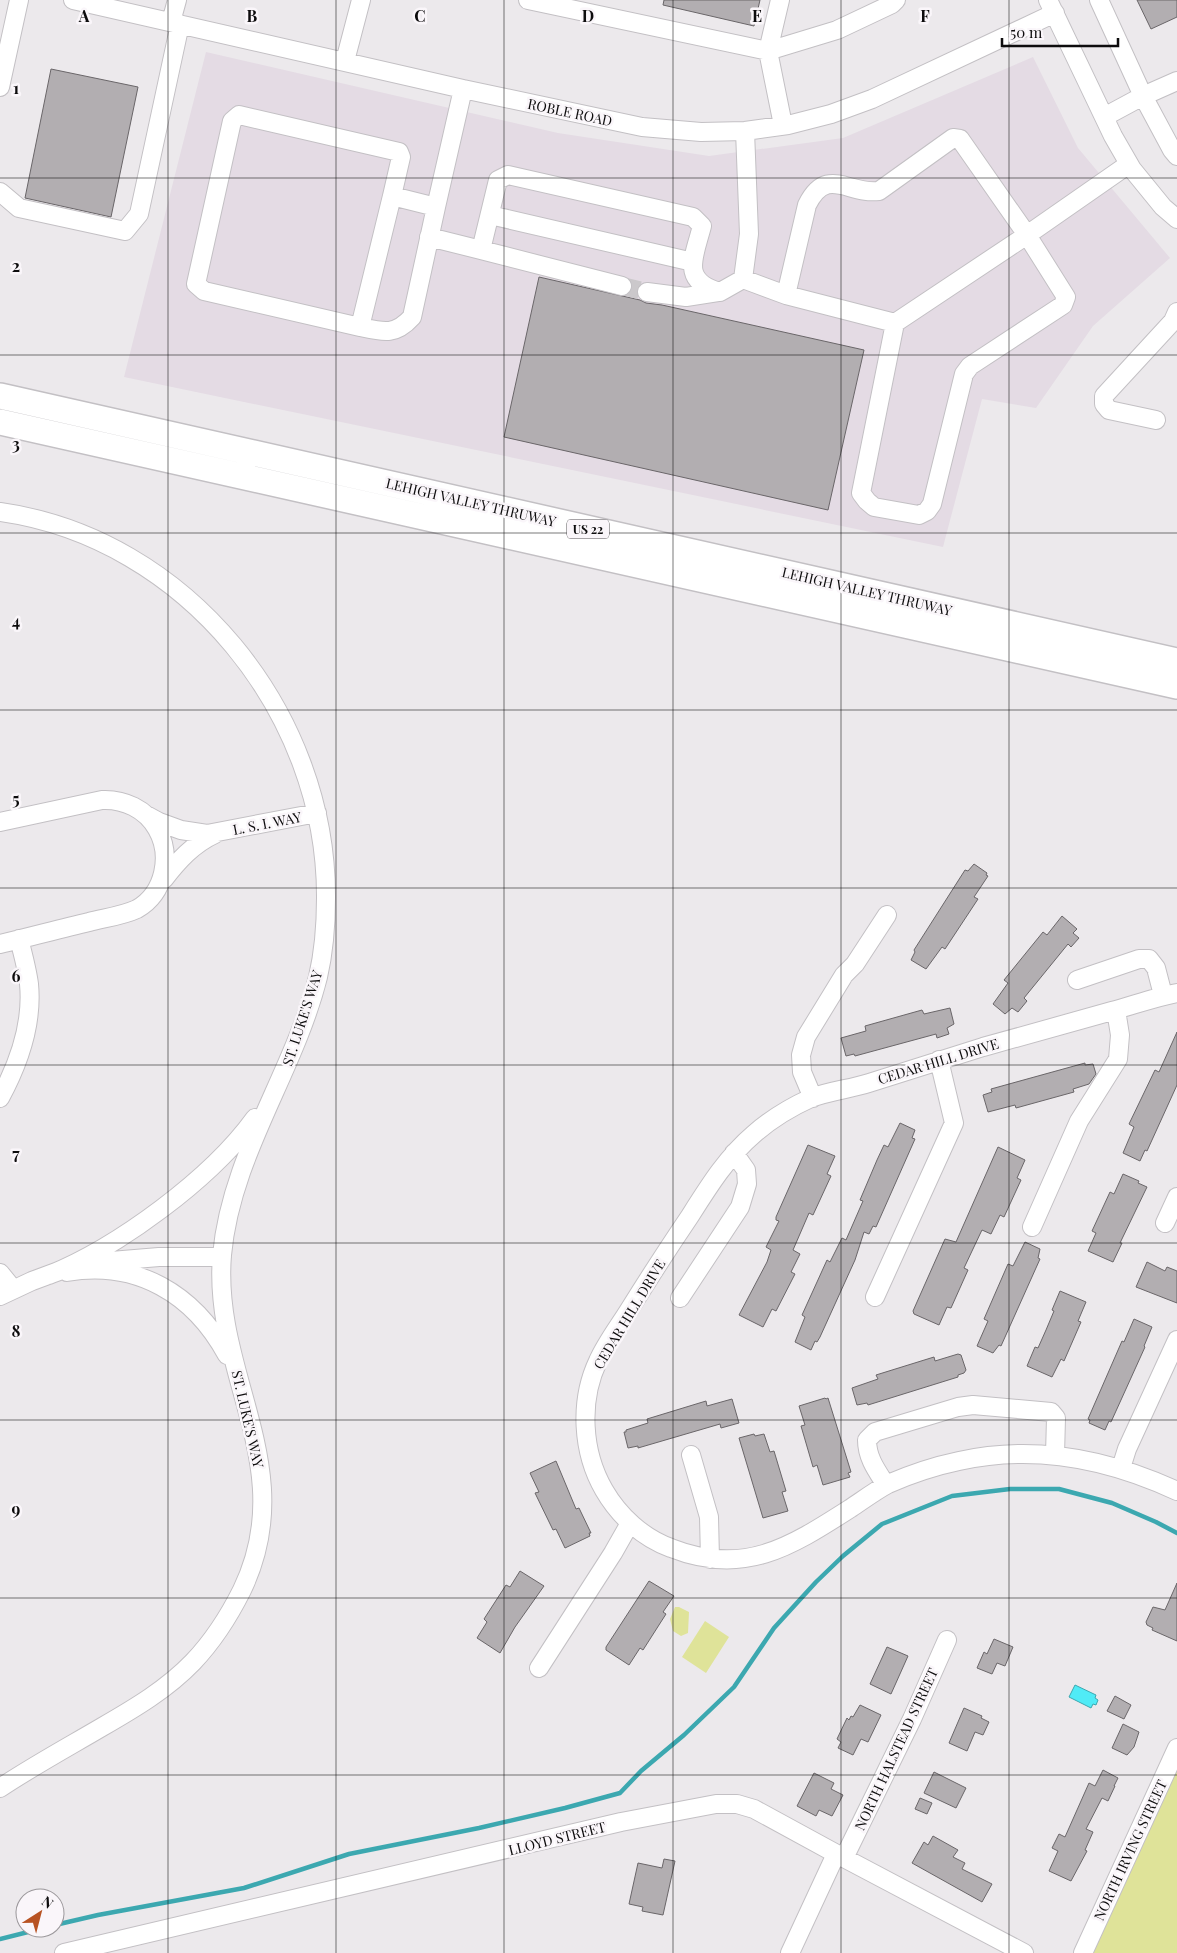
<svg xmlns="http://www.w3.org/2000/svg" width="1177" height="1953" font-family="'Playfair Display',serif">
  <rect width="100%" height="100%" fill="#ece9ec"/>
  <path fill="#e4dbe4" d="M206 52 558 133 709 156 843 138 1033 57 1078 148 1170 258 1093 326 1036 408 982 399 943 547 124 377Z"/>
  <path fill="#dfe399" d="M675 1607H679L689 1612 688 1633 681 1636 673 1631 670 1619Z
    M705 1621 729 1637 706 1673 682 1657Z
    M1177 1767V1953H1092Z"/>
  <path fill="#50ebf6" stroke="#3ca8b0" d="M1075 1685 1096 1695 1095 1698 1098 1700 1096 1705 1093 1704 1091 1708 1069 1697Z"/>
  <g fill="none" stroke-linecap="round" stroke-linejoin="round">
    <path stroke="#3ca8b0" stroke-width="4.5" d="M55 1925 98 1915 244 1888 349 1854 479 1828 565 1808 620 1793 641 1771 684 1735 734 1687 774 1628 816 1582 843 1556 882 1524 952 1496 1010 1489H1059L1112 1503 1156 1522 1177 1533
      M0 1939 44 1928"/>
  </g>
  <path fill="#b2aeb1" stroke="#6a6669" d="M664 0H760L754 26 663 5Z
    M1137 0H1177V17L1151 29Z
    M51 69 138 87 111 217 25 198Z
    M539 277 640 300 646 303 662 305 864 350 828 510 504 437Z
    M974 864 987 873 986 875 988 876 974 897 978 899 945 949 942 947 926 969 911 960 915 952 914 950 965 870 968 871Z
    M1062 916 1077 929 1073 933 1079 938 1071 947 1068 944 1024 998 1027 1001 1018 1012 1012 1008 1005 1014 993 1004 1008 983 1004 980 1043 932 1047 935Z
    M950 1008 954 1024 947 1028 949 1034 937 1038 936 1034 855 1056 854 1054 846 1056 841 1038 866 1031 865 1026 922 1010 924 1014Z
    M1177 1032V1085L1147 1151 1145 1150 1140 1161 1123 1153 1134 1127 1129 1124 1155 1070 1159 1072Z
    M1085 1063V1065L1093 1064 1096 1074 1089 1084 1073 1089 1074 1092 1016 1108 1015 1105 988 1112 983 1095 992 1092 991 1089Z
    M900 1123 915 1130 912 1138 915 1139 876 1227 873 1226 869 1234 864 1232 855 1260 820 1337 817 1342 815 1341 811 1350 795 1342 805 1317 802 1315 827 1260 830 1262 842 1238 846 1240 863 1201 860 1200 877 1160 884 1145 888 1147Z
    M808 1145 835 1156 827 1174 831 1176 813 1215 809 1213 793 1250 800 1254 791 1272 795 1274 776 1311 772 1309 763 1327 739 1315 767 1262 771 1250 766 1247 779 1221 776 1220V1217Z
    M998 1147 1025 1160 1017 1178 1021 1180 1004 1217 1000 1215 991 1234 982 1230 981 1232 964 1268 968 1270 951 1308 947 1307 939 1325 914 1314 913 1311 945 1239 956 1242Z
    M1123 1174 1139 1181 1138 1183 1147 1187 1120 1243H1122L1113 1262 1088 1251 1096 1233 1092 1231 1110 1192 1114 1194Z
    M1025 1242 1040 1249 1038 1258 1040 1259 1001 1346 999 1345 993 1353 977 1346 988 1321 984 1319 1008 1264 1013 1266Z
    M1147 1262 1165 1271 1167 1267 1177 1271V1303L1136 1287Z
    M1060 1291 1086 1302 1078 1321 1081 1322 1064 1361 1061 1359 1052 1377 1027 1366 1035 1347 1038 1348 1046 1330 1054 1311 1052 1310Z
    M1134 1319 1152 1327 1144 1346 1145 1347 1111 1422 1109 1421 1105 1430 1089 1423 1090 1420 1088 1419 1122 1341 1124 1342Z
    M958 1354 961 1355 966 1370 964 1373 958 1375V1377L868 1405 867 1403 857 1405 852 1388 878 1379 876 1375 934 1357 935 1361Z
    M825 1398 826 1399 828 1398 851 1472 848 1473 850 1477 823 1485 817 1465 813 1467 801 1426 805 1425 799 1406Z
    M732 1399 739 1423 721 1428 720 1424 638 1448V1446L628 1448 624 1432H626V1430L648 1423 647 1419 706 1401 707 1406Z
    M754 1434 755 1436 764 1434 770 1452 774 1451 786 1491 782 1492 788 1511 763 1518 739 1438Z
    M556 1461 576 1509 579 1508 591 1533H589L590 1536 565 1548 556 1529 553 1530 535 1493 539 1492 530 1473Z
    M520 1571 544 1586 515 1627 500 1653 477 1638 487 1622 484 1619 506 1585 510 1587Z
    M649 1581 674 1596 663 1612 666 1614 643 1650 640 1648 629 1665 606 1650V1647Z
    M1177 1583V1641L1152 1630 1153 1628 1147 1625 1146 1622 1153 1607 1165 1610Z
    M994 1639 1013 1647 1005 1666 997 1663 992 1674 977 1668 984 1652 987 1654Z
    M887 1647 908 1656 891 1694 870 1684Z
    M1115 1696 1131 1705 1124 1719 1107 1711Z
    M860 1705 881 1715 868 1742 861 1739 853 1755 838 1748 841 1742 837 1739 847 1718 849 1720 851 1716 853 1717Z
    M964 1708 982 1716 981 1718 989 1722 983 1735 975 1732 967 1751 949 1743Z
    M1123 1724 1139 1732 1134 1747 1127 1755 1112 1748Z
    M1103 1770 1118 1778 1114 1786H1115L1108 1801 1102 1798 1086 1829 1093 1832 1085 1850 1087 1851 1071 1881 1049 1871 1058 1851 1052 1848 1059 1834 1065 1837 1089 1783 1095 1786Z
    M934 1772 966 1788 956 1808 924 1793Z
    M814 1773 834 1783 831 1789 843 1795 832 1816 819 1810 816 1816 797 1806Z
    M920 1798 932 1803 927 1814 915 1809Z
    M933 1836 958 1850 953 1857 965 1863 962 1869 992 1884 982 1902 912 1863 924 1842 928 1845Z
    M664 1859 675 1861 663 1915 642 1911 643 1907 629 1904 638 1863 662 1868Z"/>
  <g fill="none" stroke-linecap="round" stroke-linejoin="round">
    <path stroke="#cbc8cb" stroke-width="18" stroke-dasharray="18 9" stroke-linecap="butt" d="M622 286 647 292"/>
    <defs>
      <path id="minor" d="M73 0 463 89 642 127 701 132 745 131 788 125 831 114 872 99 1055 13
        M528 0 768 51 783 125
        M1048 0 1113 136 1132 169 1163 207 1177 219
        M1099 0 1143 96 1104 117
        M171 22 177 0
        M768 51 837 30 892 4 896 0
        M768 51 780 0
        M345 61 361 0
        M1177 81 1143 96 1172 150 1177 156
        M0 87 19 0
        M0 192 19 208 125 231 139 214 180 24
        M392 196 360 327 204 291 196 284 232 121 239 115 399 152 401 157 392 196 436 207 463 89
        M490 215 693 262
        M429 237 481 250 498 180 508 175 693 217 702 226C694 257 680 281 720 292L743 279 749 234 745 131
        M481 250 622 286
        M743 279 786 295 807 205C827 165 848 195 879 191L953 138 960 139 1027 235 1129 164
        M647 292 686 297 718 292
        M786 295 895 323 1027 235 1066 297 1063 305 970 366 964 374 932 504 927 511 919 515 874 507 867 501 861 493 895 323
        M360 327C383 332 395 336 412 317L436 207
        M1156 420 1109 410 1104 404V396L1173 321 1177 312
        M0 512C186 538 327 713 326 898 326 925 324 951 318 977 294 1073 231 1155 222 1255 212 1375 301 1468 242 1590 229 1616 213 1641 193 1662 167 1689 135 1708 102 1727 68 1747 33 1766 0 1788
        M148 816 159 822 181 830 207 834 317 813
        M0 822 102 800C124 799 146 809 157 829 172 855 165 893 137 909 122 916 104 918 89 922 59 929 30 937 0 944
        M164 879C178 861 193 844 215 834
        M1077 980 1139 959H1149L1156 968 1163 995
        M1177 993C1155 997 1134 1005 1112 1011 1069 1023 1026 1035 983 1047 945 1059 907 1071 869 1083 850 1089 829 1091 811 1098 791 1107 770 1120 754 1134 727 1157 709 1186 690 1216 669 1247 649 1278 629 1310 619 1326 606 1343 598 1361 579 1401 582 1452 604 1490 619 1516 643 1538 671 1548 744 1577 790 1547 851 1508 863 1500 875 1491 888 1484 911 1474 935 1466 959 1461 1035 1444 1108 1459 1177 1491
        M0 1098C19 1063 33 1025 29 984 27 969 23 954 19 939
        M813 1098 802 1072 801 1055 806 1037 844 975 855 964 887 915
        M1165 1223 1177 1197
        M1032 1227 1079 1121 1118 1059 1120 1035 1116 1010
        M99 1262 159 1257H222
        M67 1272C137 1260 194 1294 227 1355
        M0 1273 13 1289
        M49 1275C118 1247 211 1179 255 1118
        M0 1296 32 1281 59 1271
        M875 1297 954 1123 939 1060
        M680 1298 740 1207 747 1184 746 1170 734 1153
        M691 1455 709 1517 710 1559
        M1121 1468 1127 1449 1177 1340
        M886 1485C877 1471 867 1458 867 1440L875 1432 958 1407 973 1405 1051 1412 1056 1418 1055 1455
        M539 1668 613 1553 630 1523
        M844 1858 912 1719 947 1640
        M64 1953 621 1822 716 1804H737L754 1809 844 1858 1024 1953
        M790 1953 836 1854
        M1083 1953 1177 1748"/>
      <path id="highway" d="M0 396 1177 661
        M0 422 1177 686"/>
    </defs>
    <use href="#minor" stroke="#c3c0c4" stroke-width="20"/>
    <use href="#highway" stroke="#c3c0c4" stroke-width="28"/>
    <use href="#minor" stroke="#fff" stroke-width="18"/>
    <use href="#highway" stroke="#fff" stroke-width="25"/>
  </g>
  <path fill="none" stroke="#0d0c0d" stroke-width="1" stroke-opacity="0.55" d="M168 0V1953M336 0V1953M504 0V1953M673 0V1953M841 0V1953M1009 0V1953M0 178H1177M0 355H1177M0 533H1177M0 710H1177M0 888H1177M0 1065H1177M0 1243H1177M0 1420H1177M0 1598H1177M0 1775H1177"/>
  <g text-anchor="middle" dominant-baseline="central" stroke-width="5" stroke-linejoin="round" paint-order="stroke">
    <rect fill="#faf6fa" stroke="#545254" stroke-width="1" x="567" y="519.5" width="42" height="19" rx="4"/>
    <g font-size="12" font-weight="bold" fill="#0d0c0d">
      <text x="588" y="529">US 22</text>
    </g>
    <g font-size="14" fill="#0d0c0d" stroke="#faf6fa">
      <text transform="translate(570 112) rotate(12)">ROBLE ROAD</text>
      <text transform="translate(471 502) rotate(13)">LEHIGH VALLEY THRUWAY</text>
      <text transform="translate(867 591) rotate(13)">LEHIGH VALLEY THRUWAY</text>
      <text transform="translate(267 823) rotate(-11)">L. S. I. WAY</text>
      <text transform="translate(302 1018) rotate(-72)">ST. LUKE'S WAY</text>
      <text transform="translate(938 1061) rotate(-17)">CEDAR HILL DRIVE</text>
      <text transform="translate(629 1314) rotate(-59)">CEDAR HILL DRIVE</text>
      <text transform="translate(248 1419) rotate(77)">ST. LUKE'S WAY</text>
      <text transform="translate(896 1749) rotate(-65)">NORTH HALSTEAD STREET</text>
      <text transform="translate(557 1838) rotate(-14)">LLOYD STREET</text>
      <text transform="translate(1130 1850) rotate(-65)">NORTH IRVING STREET</text>
    </g>
  </g>
  <g font-size="16" text-anchor="middle" font-weight="bold" fill="#0d0c0d" stroke="#faf6fa" stroke-width="5" stroke-linejoin="round" paint-order="stroke">
    <text x="84" y="22">A</text>
    <text x="252" y="22">B</text>
    <text x="420" y="22">C</text>
    <text x="588" y="22">D</text>
    <text x="757" y="22">E</text>
    <text x="925" y="22">F</text>
    <text x="16" y="94">1</text>
    <text x="16" y="272">2</text>
    <text x="16" y="450">3</text>
    <text x="16" y="627">4</text>
    <text x="16" y="805">5</text>
    <text x="16" y="982">6</text>
    <text x="16" y="1160">7</text>
    <text x="16" y="1337">8</text>
    <text x="16" y="1515">9</text>
  </g>
  <g transform="translate(40 1913) rotate(36)"><circle r="24" fill="#faf6fa" stroke="#9b989b"/>
  <path d="M0-4L9 19L0 12L-9 19Z" fill="#b85323"/>
  <text y="-8" font-size="14" font-weight="bold" text-anchor="middle" fill="#0d0c0d">N</text>
  </g>
  <path d="M1002 38v8h116v-8" fill="none" stroke="#0d0c0d" stroke-width="2.5"/>
  <text x="1010" y="38" font-size="15" fill="#0d0c0d" stroke="#faf6fa" stroke-width="4" paint-order="stroke">50 m</text>
</svg>
